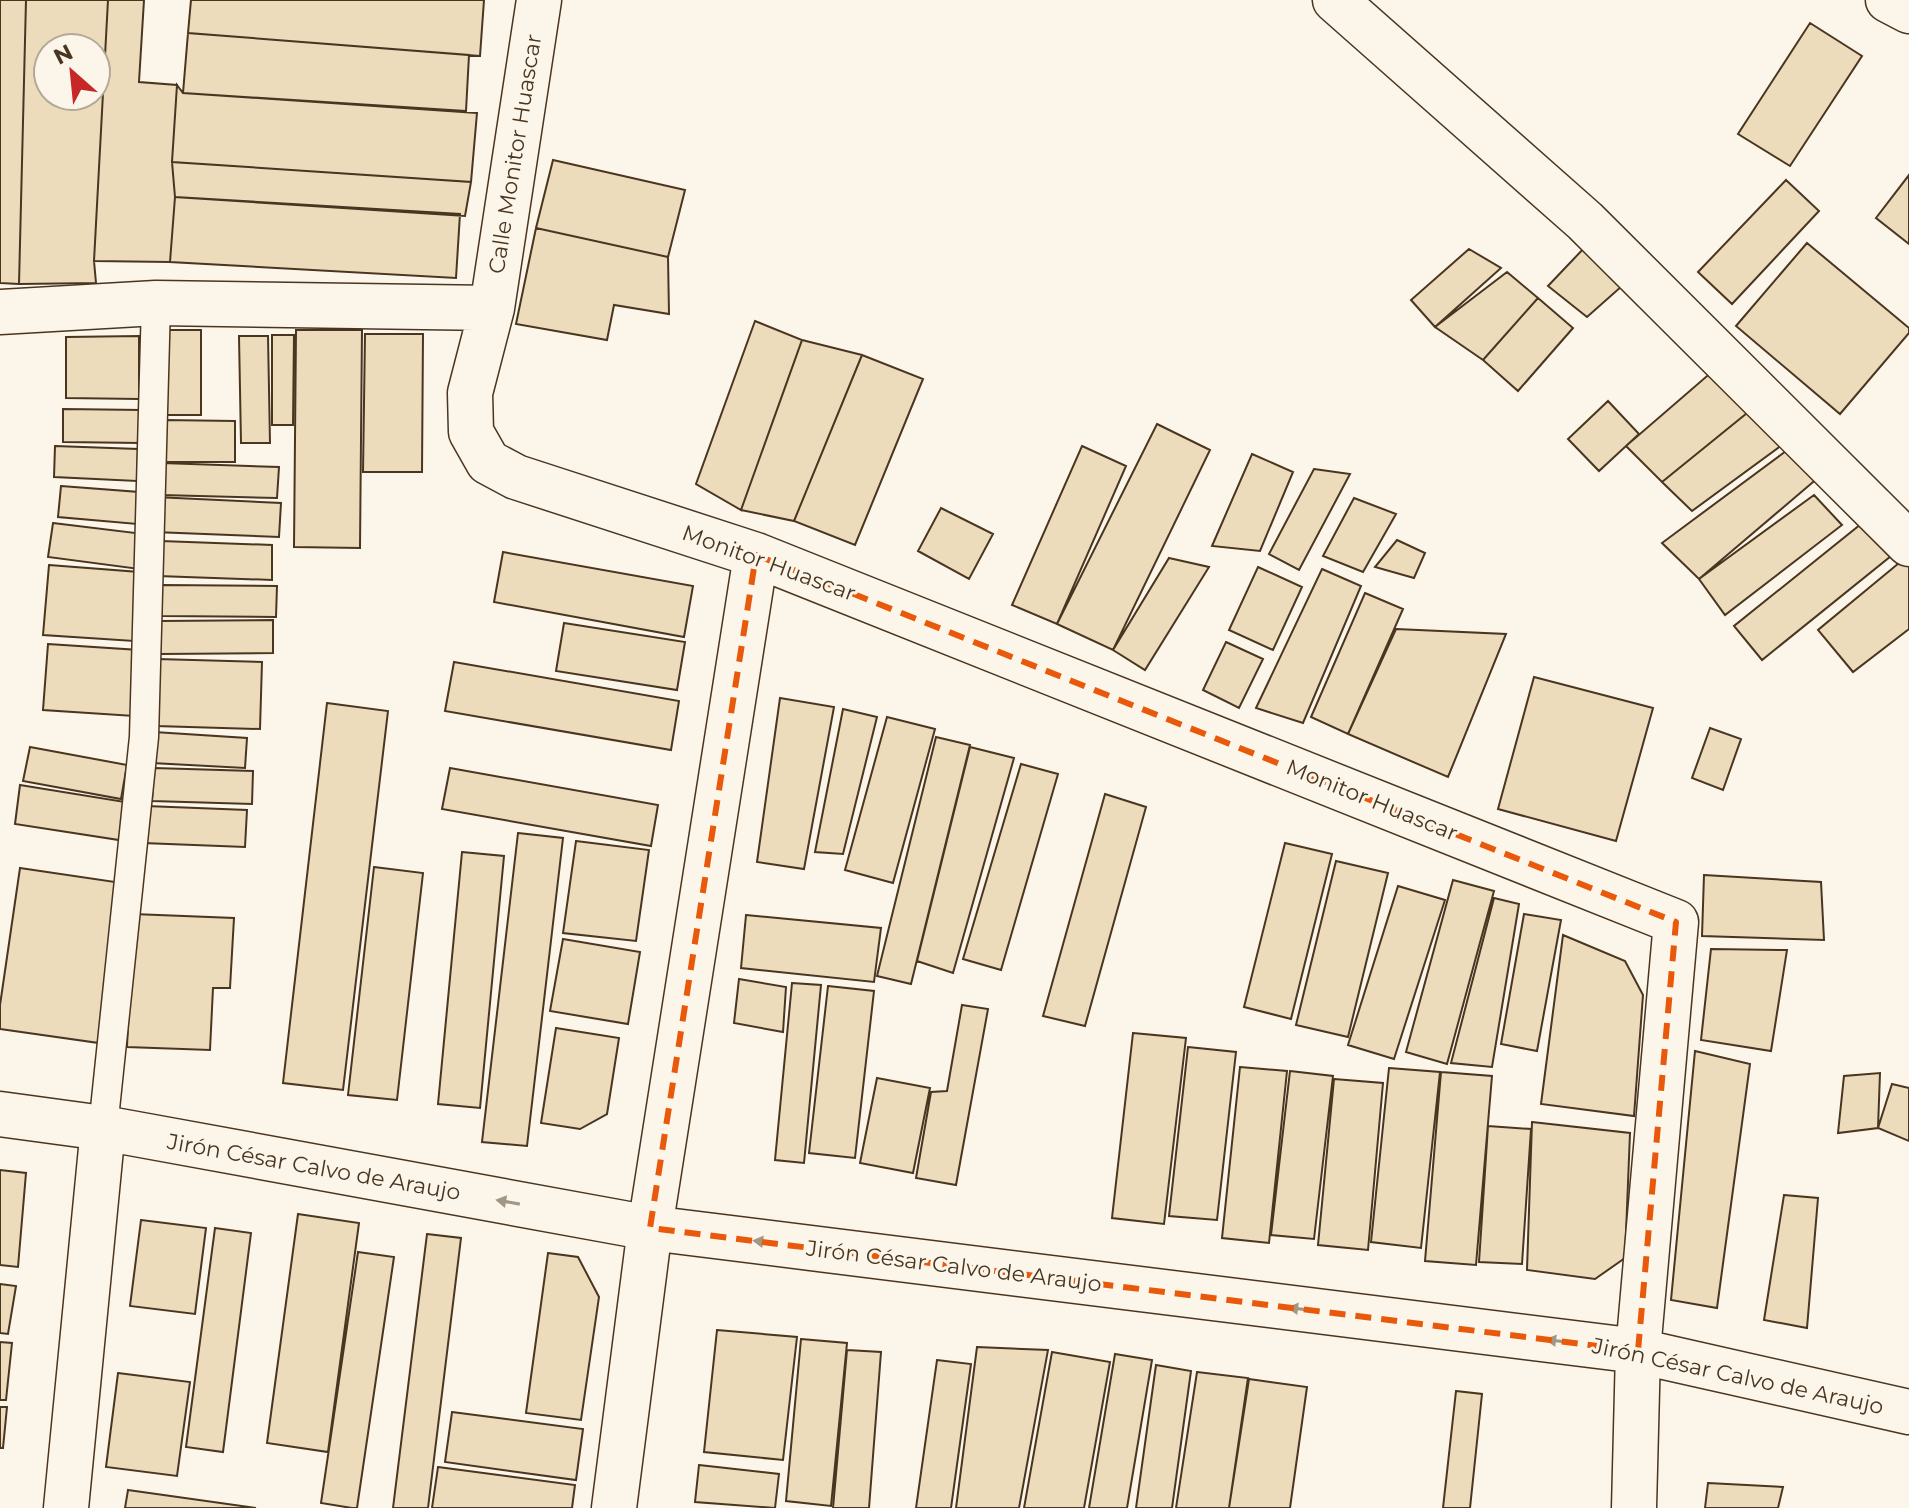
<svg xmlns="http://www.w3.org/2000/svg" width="1909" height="1508" font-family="Montserrat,sans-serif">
  <rect width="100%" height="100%" fill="#fbf6e9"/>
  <path fill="#ecdcbc" stroke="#4a3520" stroke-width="2" fill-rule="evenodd" d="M0 0H26L19 284 0 283Z
    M26 0H108L94 261 96 283 19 284ZM48 48H96V96H48Z
    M108 0H144L139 82 177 85 172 162 175 197 170 262 94 261Z
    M191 0H484L480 56 188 33Z
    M1810 23 1862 56 1790 166 1738 134Z
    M188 33 469 55 466 111 183 93Z
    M177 85 183 93 477 113 471 182 172 162Z
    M553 160 685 190 668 257 536 228Z
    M172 162 471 182 465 216 175 197Z
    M1909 175V244L1876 218Z
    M1786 180 1819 211 1732 304 1698 272Z
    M175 197 460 214 456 278 170 262Z
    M536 228 668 257 669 314 614 305 607 340 516 324Z
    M1807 243 1909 328V333L1840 414 1736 326Z
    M1586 246 1622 286 1587 317 1548 286Z
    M1469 249 1501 268 1435 327 1411 300Z
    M1507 272 1538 298 1483 360 1435 327Z
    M1538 298 1573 328 1518 391 1483 360Z
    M755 321 802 340 741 510 696 484Z
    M162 330H201V415H162Z
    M296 330H362L360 548 294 547Z
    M365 334H423L422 472H363Z
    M272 335H294L293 425H272Z
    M139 336V399L66 398V337Z
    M239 336H268L270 443H241Z
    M802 340 862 355 794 521 741 510Z
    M862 355 923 379 855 545 794 521Z
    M1714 370 1752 409 1662 482 1626 446Z
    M1608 401 1639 434 1599 471 1568 439Z
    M63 409 142 410 141 443 63 442Z
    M1752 409 1786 442 1692 511 1662 482Z
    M164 420 235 421V462H164Z
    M1157 424 1210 450 1113 650 1057 624Z
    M55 446 138 449 137 481 54 477Z
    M1082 446 1126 466 1057 624 1012 605Z
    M1790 448 1819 477 1699 579 1662 543Z
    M1252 454 1293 472 1260 551 1212 546Z
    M162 463 279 467 277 498 161 495Z
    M1314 469 1350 474 1299 570 1269 554Z
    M61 486 139 492 137 524 58 517Z
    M1814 495 1842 525 1725 615 1699 579Z
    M155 497 281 503 279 537 154 532Z
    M1354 498 1396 514 1363 572 1323 556Z
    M941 508 993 534 969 579 918 551Z
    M1866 520 1891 556 1762 660 1734 626Z
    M53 523 144 534 139 569 48 557Z
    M1397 540 1425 553 1414 578 1375 567Z
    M161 541 272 545V580L158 576Z
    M503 552 693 586 684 637 494 602Z
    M1169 558 1209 567 1145 670 1113 650Z
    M1905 558 1909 562V629L1853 672 1818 630Z
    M49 565 139 572 134 641 43 635Z
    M1258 567 1302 587 1273 650 1229 630Z
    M1322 569 1361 586 1303 723 1256 708Z
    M162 585 277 586 276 617 161 616Z
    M1365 593 1403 609 1348 734 1311 717Z
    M273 620V653L160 654V621Z
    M564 623 685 642 677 690 556 671Z
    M1396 629 1506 634 1448 777 1348 734Z
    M1226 642 1263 659 1239 708 1203 690Z
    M48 644 139 650 134 716 43 710Z
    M157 659 262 662 260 729 156 726Z
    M454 662 679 701 671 750 445 711Z
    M1534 677 1653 708 1616 841 1498 809Z
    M780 698 834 707 804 869 757 862Z
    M327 703 388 711 343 1090 283 1083Z
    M843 709 877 717 843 854 815 852Z
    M887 717 935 729 893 883 845 870Z
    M1710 728 1741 739 1723 790 1692 778Z
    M154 732 247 738 245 768 152 763Z
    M936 737 970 745 911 984 877 976Z
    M30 747 127 765 121 799 23 781Z
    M970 747 1014 758 953 973 917 961Z
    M1021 764 1058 774 1001 970 963 959Z
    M154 768 253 771 252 804 152 801Z
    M450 768 658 805 651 846 442 809Z
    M20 785 125 802 119 840 15 824Z
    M1105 794 1146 807 1085 1026 1043 1016Z
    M146 806 247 810 245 847 143 843Z
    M518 833 563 838 527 1146 482 1142Z
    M576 841 649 850 636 941 563 933Z
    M1285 843 1332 854 1291 1019 1244 1007Z
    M462 852 504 856 480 1108 438 1104Z
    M1336 861 1388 873 1348 1037 1296 1025Z
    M374 867 423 873 397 1100 348 1095Z
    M20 868 122 883 99 1043 0 1029V1005Z
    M1704 875 1821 882 1824 940 1702 936Z
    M1453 880 1494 891 1447 1064 1406 1052Z
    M1398 886 1445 900 1394 1059 1348 1045Z
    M1494 898 1519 904 1492 1067 1451 1063Z
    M133 914 234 918 230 988H213L210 1050 127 1047Z
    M1524 914 1561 920 1537 1051 1501 1044Z
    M746 915 881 928 874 982 741 968Z
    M1563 935 1625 961 1643 995 1634 1116 1541 1104Z
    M563 939 640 952 628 1024 550 1011Z
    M1711 949 1787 950 1771 1051 1701 1040Z
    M739 979 786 987 783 1032 734 1023Z
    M792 983 821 985 804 1163 775 1160Z
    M828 986 874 991 855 1158 809 1153Z
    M962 1005 988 1009 956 1185 916 1178 931 1092 947 1091Z
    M556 1028 619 1038 607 1114 580 1129 541 1123Z
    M1133 1033 1186 1038 1164 1224 1112 1218Z
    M1188 1047 1236 1052 1217 1220 1169 1216Z
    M1695 1051 1750 1064 1717 1308 1671 1300Z
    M1240 1067 1287 1071 1269 1243 1222 1238Z
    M1389 1068 1440 1072 1421 1248 1371 1242Z
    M1290 1071 1333 1076 1314 1239 1271 1235Z
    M1441 1072 1492 1076 1476 1265 1425 1261Z
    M1880 1073 1878 1128 1838 1133 1844 1076Z
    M877 1078 930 1088 913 1173 860 1163Z
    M1334 1079 1383 1083 1368 1250 1318 1245Z
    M1892 1084 1909 1088V1141L1878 1128Z
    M1532 1122 1630 1133 1625 1258 1595 1279 1527 1270Z
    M1488 1126 1531 1129 1522 1264 1479 1262Z
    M0 1170 26 1173 18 1267 0 1265Z
    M1784 1195 1818 1198 1807 1328 1764 1320Z
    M298 1214 359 1223 328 1452 267 1443Z
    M141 1220 206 1228 195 1314 130 1306Z
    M215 1228 251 1233 223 1452 186 1447Z
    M427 1234 461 1238 428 1508H393Z
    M358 1252 394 1257 357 1508H352L321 1503Z
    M548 1253 578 1257 599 1297 581 1420 526 1413Z
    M0 1284 16 1286 8 1334 0 1333Z
    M717 1330 797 1337 783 1460 704 1452Z
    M801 1339 847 1343 831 1506 786 1501Z
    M0 1342 12 1343 6 1400H0Z
    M977 1347 1048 1350 1019 1508H956Z
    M847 1350 881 1352 869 1508H833Z
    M1052 1352 1110 1362 1084 1508H1024Z
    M1115 1354 1152 1360 1127 1508H1089Z
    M937 1360 971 1364 951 1508H916Z
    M1156 1365 1191 1371 1172 1508H1136Z
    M1197 1372 1248 1378 1229 1508H1176Z
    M118 1373 190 1382 177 1476 106 1467Z
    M1249 1379 1307 1387 1290 1508H1229Z
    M1456 1391 1482 1394 1470 1508H1443Z
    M0 1407H7L3 1448H0Z
    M452 1412 583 1429 576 1480 445 1462Z
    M699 1465 779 1474 775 1508 695 1502Z
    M438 1467 575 1485 572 1508H432Z
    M1708 1483 1783 1487 1778 1508H1705Z
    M128 1490 256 1508H125Z"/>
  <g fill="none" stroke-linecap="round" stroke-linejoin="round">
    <defs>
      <path id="lane" d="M103 1128 144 737 156 303"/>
      <path id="street" d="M539 0 492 308 470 393 471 432 488 462 516 477 756 555 1676 922 1638 1351 1634 1508
        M1335 0 1585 221 1909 544
        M1888 0 1909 11
        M0 312 156 303 492 308
        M0 1114 103 1128 650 1228 1638 1351 1909 1412
        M66 1508 103 1128
        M614 1508 650 1228 756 555"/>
    </defs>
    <use href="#lane" stroke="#4a3520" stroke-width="31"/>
    <use href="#street" stroke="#4a3520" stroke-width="47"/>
    <use href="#lane" stroke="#fbf6e9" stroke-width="28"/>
    <use href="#street" stroke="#fbf6e9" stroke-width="44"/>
  </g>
  <defs><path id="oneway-solid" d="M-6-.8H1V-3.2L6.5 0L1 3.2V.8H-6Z" transform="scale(2)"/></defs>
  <g fill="#a29684">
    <use href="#oneway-solid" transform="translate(508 1202) rotate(-170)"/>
    <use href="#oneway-solid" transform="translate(765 1242) rotate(-173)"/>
    <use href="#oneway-solid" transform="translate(1300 1309) rotate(-173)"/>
    <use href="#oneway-solid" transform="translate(1558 1341) rotate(-173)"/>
  </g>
  <path fill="none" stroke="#e8590c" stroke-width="6" stroke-dasharray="16 10" stroke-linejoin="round" d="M756 555 1676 922 1638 1351 650 1228Z"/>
  <g text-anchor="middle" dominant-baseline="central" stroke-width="6" stroke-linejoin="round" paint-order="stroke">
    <g font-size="22" fill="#4a3520" stroke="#fbf6e9">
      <text transform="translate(515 154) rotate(-81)">Calle Monitor Huascar</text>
      <text transform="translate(769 563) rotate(20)">Monitor Huascar</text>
      <text transform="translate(1372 800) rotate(22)">Monitor Huascar</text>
      <text transform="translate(314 1167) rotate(10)">Jirón César Calvo de Araujo</text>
      <text transform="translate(954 1266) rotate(7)">Jirón César Calvo de Araujo</text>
      <text transform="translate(1738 1376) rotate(12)">Jirón César Calvo de Araujo</text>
    </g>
  </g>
  <g transform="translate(72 72) rotate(333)"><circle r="38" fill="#fbf6e9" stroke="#b4a999" stroke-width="2"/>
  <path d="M0-6L14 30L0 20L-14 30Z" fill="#c62828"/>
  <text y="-12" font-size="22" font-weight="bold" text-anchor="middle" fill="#4a3520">N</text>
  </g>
</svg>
